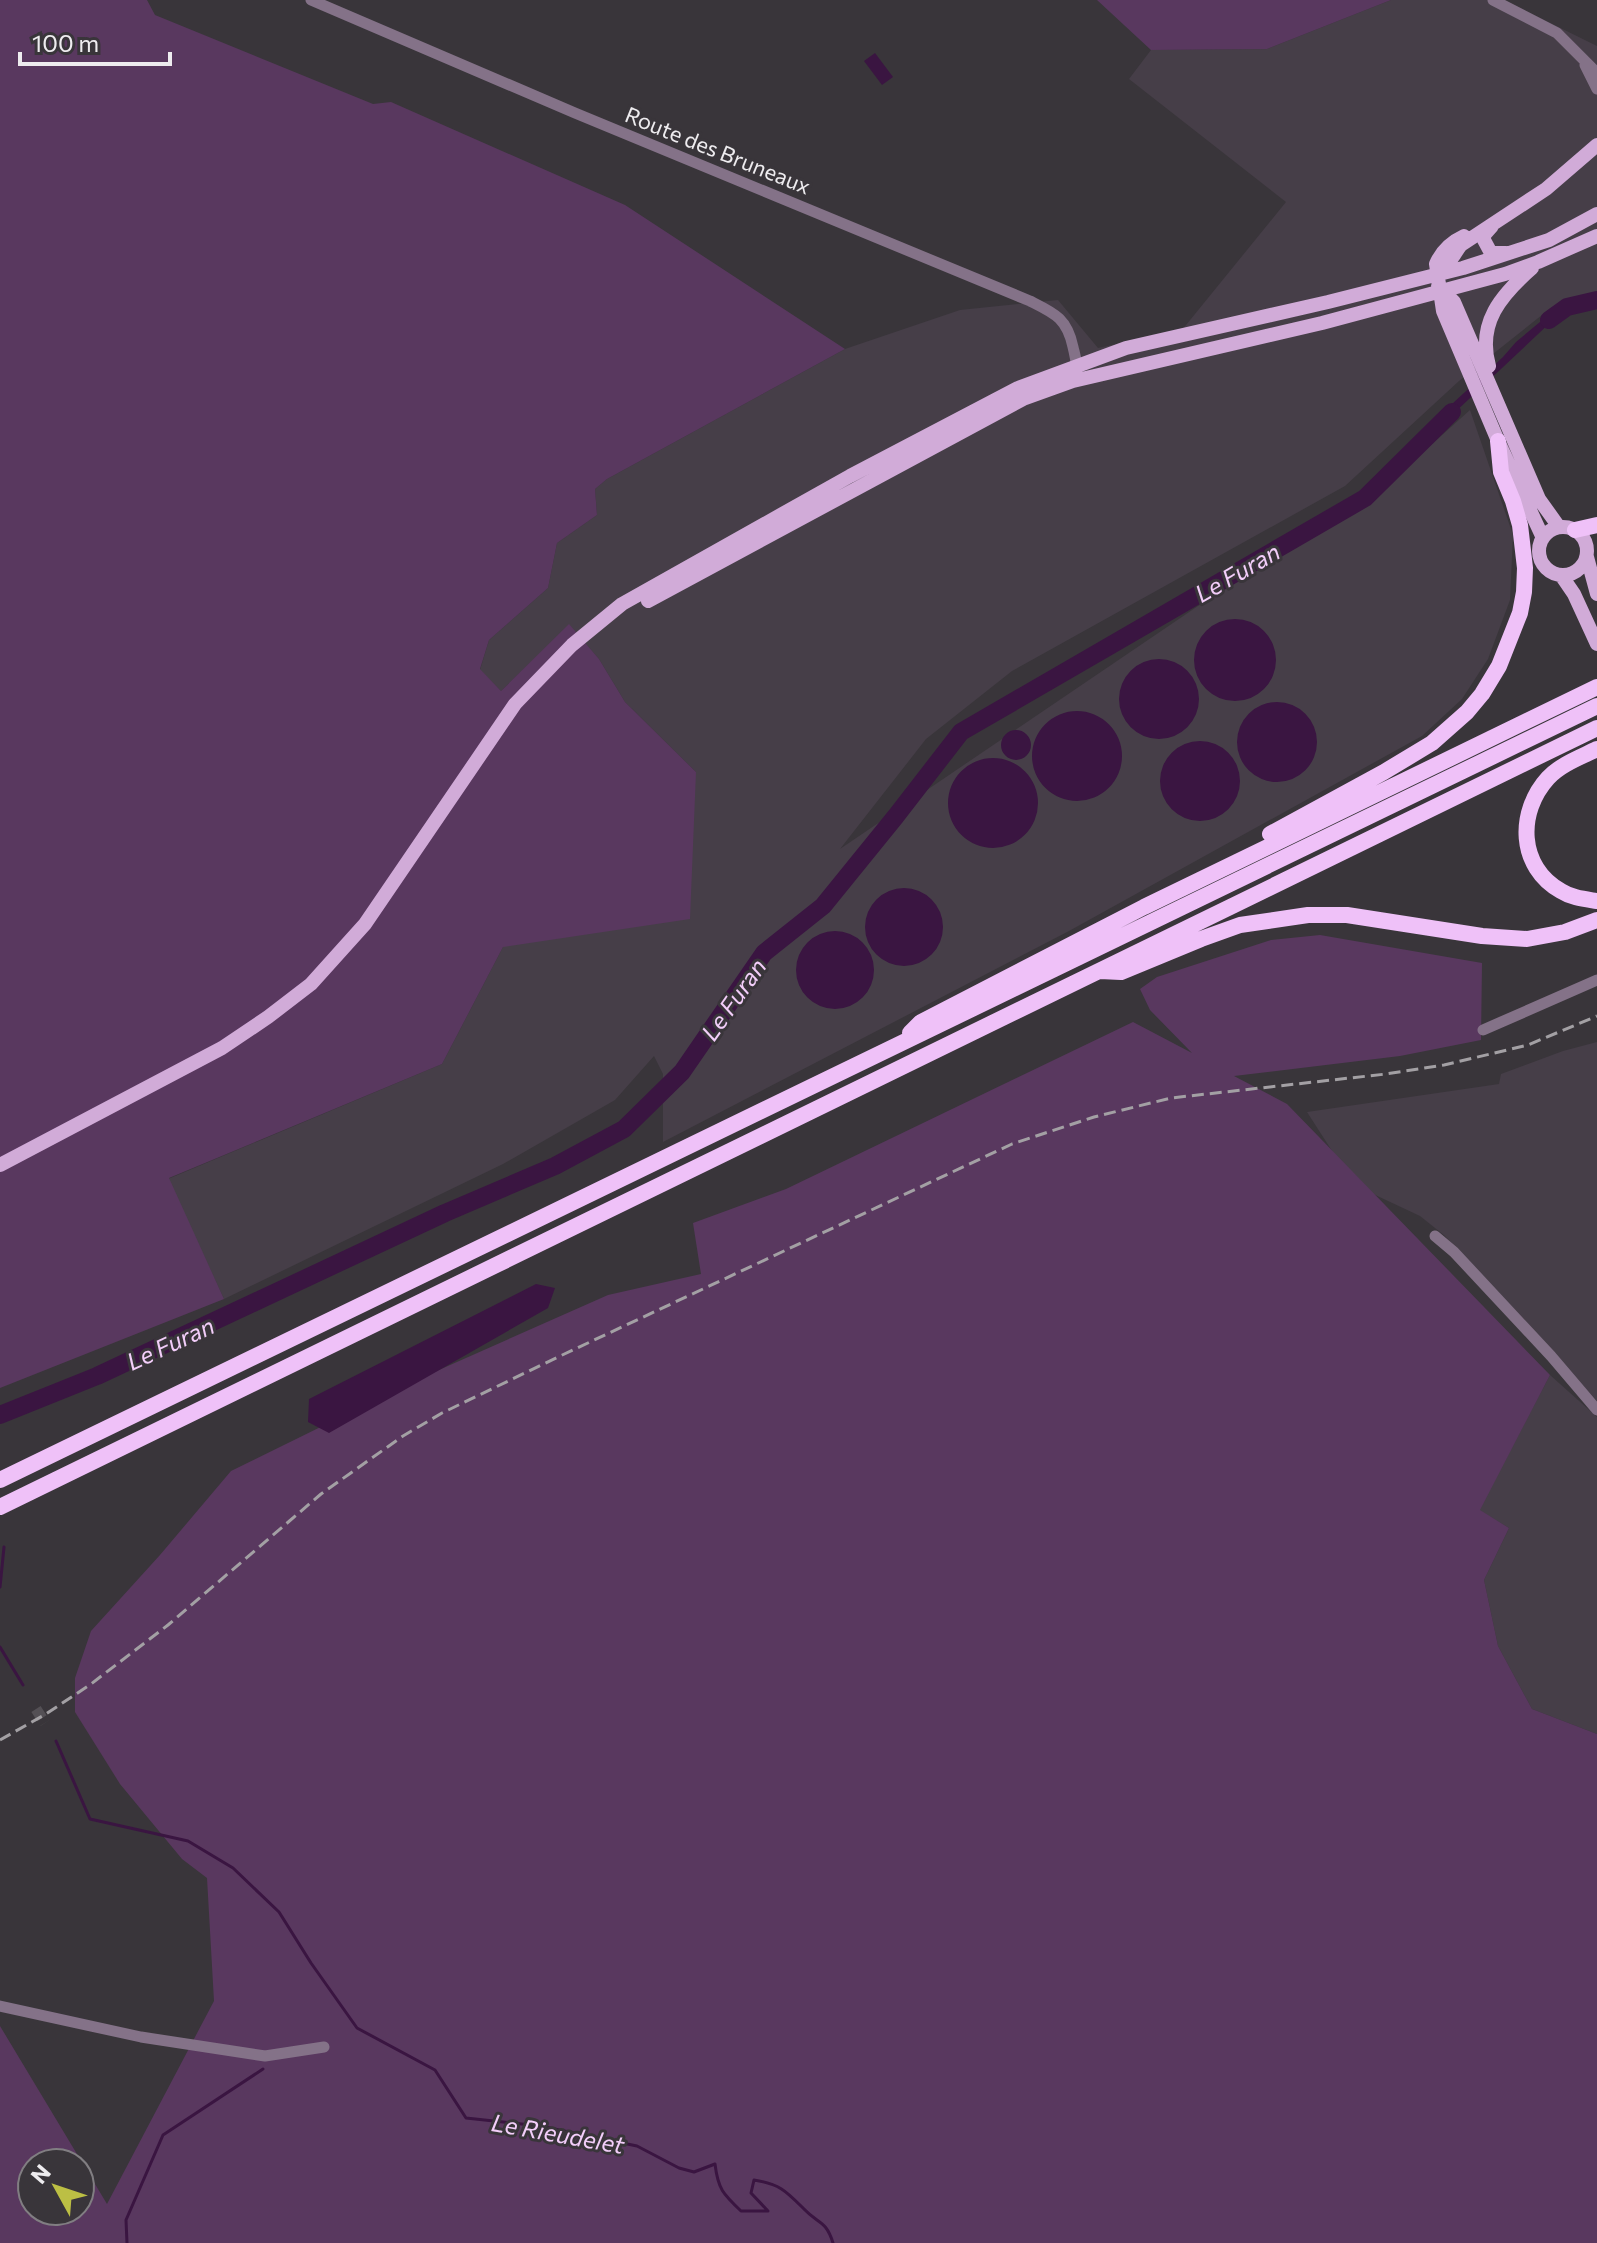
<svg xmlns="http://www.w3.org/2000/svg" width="1597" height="2243" font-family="Commissioner,sans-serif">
  <rect width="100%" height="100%" fill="#39353a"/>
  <path fill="#463e48" d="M1391 0H1504L1597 46V293L1552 307 1459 381 1345 486 1012 671 926 739 840 849 1229 585 1365 504 1470 410 1513 535 1510 600 1488 659 1462 699 1422 736 1069 931 663 1142V1074L654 1056 615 1100 503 1164 224 1299 168 1179 442 1064 503 947 696 772 625 702 599 659 569 625 501 691 480 670 489 640 548 588 557 543 597 515 595 489 607 479 845 349 960 310 1058 300 1098 348 1182 330 1286 202 1129 79 1151 50 1267 49Z
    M1597 1042V1401L1445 1236 1420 1216 1354 1185 1307 1112 1499 1084 1501 1074 1563 1051Z
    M1550 1375 1597 1417V1734L1532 1709 1498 1646 1484 1580 1509 1528 1479 1510Z"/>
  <path fill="#59385f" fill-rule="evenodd" d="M0 0H147L155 15 373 104 391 102 625 205 845 349 607 479 595 489 597 515 557 543 548 588 489 640 480 669 501 691 569 624 599 659 625 702 696 772 690 919 503 947 442 1064 169 1178 224 1299 0 1388Z
    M1097 0H1391L1267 49 1151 50Z
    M1320 935 1482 963 1481 1040 1400 1056 1234 1076 1287 1104 1550 1375 1480 1510 1509 1528 1484 1580 1498 1646 1532 1709 1597 1734V2243H0V2026L107 2204 214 2001 207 1878 182 1859 120 1784 75 1712V1678L91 1631 160 1555 231 1471 414 1381 608 1295 701 1274 693 1223 786 1189 1133 1022 1192 1053 1150 1010 1140 989 1157 977 1271 940ZM32 2163H80V2211H32Z"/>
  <path fill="#3a1541" d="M875 53 893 77 882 85 864 61Z
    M1566 304 1569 310 1553 320 1436 430 1427 427 1503 357 1516 342 1552 312Z
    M1194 660a41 41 0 1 1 82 0a41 41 0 1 1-82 0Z
    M1119 699a40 40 0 1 1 80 0a40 40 0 1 1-80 0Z
    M1237 742a40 40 0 1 1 80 0a40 40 0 1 1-80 0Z
    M1032 756a45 45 0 1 1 90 0a45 45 0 1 1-90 0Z
    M1001 745a15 15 0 1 1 30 0a15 15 0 1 1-30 0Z
    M1160 781a40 40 0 1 1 80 0a40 40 0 1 1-80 0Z
    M948 803a45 45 0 1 1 90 0a45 45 0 1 1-90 0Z
    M865 927a39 39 0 1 1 78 0a39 39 0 1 1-78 0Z
    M796 970a39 39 0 1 1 78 0a39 39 0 1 1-78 0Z
    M536 1284 555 1288 548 1308 329 1433 308 1422 309 1399Z"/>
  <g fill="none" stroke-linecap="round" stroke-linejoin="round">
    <path stroke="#3a1541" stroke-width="3" d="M0 1587 4 1547
      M0 1647 23 1685
      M56 1741 90 1819 188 1841 233 1868 279 1912 311 1963 357 2028 435 2070 466 2118 540 2126 637 2146 679 2168 694 2172 715 2164C718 2189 723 2194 741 2211H768L751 2193 754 2180C780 2184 786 2191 804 2209 818 2224 826 2220 833 2243
      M127 2243 126 2220 163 2135 263 2069"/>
    <path stroke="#3a1541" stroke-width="18" d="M1549 320 1567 307 1597 300
      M0 1415 97 1376 445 1213 555 1166 624 1129 682 1072 764 953 823 906 896 816 961 732 1365 498 1452 412"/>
    <path stroke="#545055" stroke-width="11" stroke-dasharray="11 5.5" stroke-linecap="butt" d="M36 1709 45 1723"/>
    <path stroke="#847288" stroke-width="11" d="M311 0 575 113 1030 301C1054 313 1067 318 1073 347 1075 356 1078 364 1075 373
      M1493 0 1557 33 1597 73
      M1585 65 1597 89
      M1483 1030 1597 980
      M1435 1236 1454 1252 1551 1356 1597 1410
      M0 2006 141 2037 265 2056 324 2047"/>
    <path stroke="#d1abd8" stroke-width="14" d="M1492 226 1484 235V240L1491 253H1506
      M1436 264 1443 311 1498 441 1543 538
      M1439 268 1436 264C1442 250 1451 242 1464 236
      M1440 271C1451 263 1453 255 1461 245L1546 189 1597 145
      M1438 286 1454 302 1539 499 1559 527
      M1489 366C1477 323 1501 295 1532 268
      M1539 551a24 24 0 1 1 48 0a24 24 0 1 1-48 0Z
      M1587 557 1597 594
      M1561 575 1574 594 1597 644
      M648 601 1023 399 1073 381 1322 323 1505 274 1538 262 1597 236
      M0 1165 222 1048 268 1017 311 984 365 924 515 704 572 645 622 604 850 476 1018 388 1126 348 1328 302 1463 268 1549 240 1597 214"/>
    <path stroke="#efc1f8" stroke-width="16" d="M1575 530 1597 525
      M1597 749C1581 757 1561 764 1548 778 1517 812 1518 867 1561 891 1572 898 1584 899 1597 901
      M1270 834 1384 772 1432 743 1467 712 1482 694 1499 666 1520 613 1524 592 1525 568 1520 525 1513 501 1501 472 1498 441
      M1100 971 1121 972 1201 939 1240 925 1308 915H1347L1482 936 1527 939 1565 932 1597 920
      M910 1033 921 1022 1144 907 1597 687
      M0 1480 1597 706
      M0 1507 1597 728"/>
    <path stroke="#a3a0a4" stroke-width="3" stroke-dasharray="12 6" stroke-linecap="butt" d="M0 1740 46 1714 91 1684 168 1625 321 1494 403 1436 442 1413 558 1357 1012 1144 1094 1117 1171 1098 1386 1074 1444 1065 1528 1045 1597 1016"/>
  </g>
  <g text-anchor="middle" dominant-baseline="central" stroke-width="6" stroke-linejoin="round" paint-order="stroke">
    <g font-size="22" fill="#eeecef" stroke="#39353a">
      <text transform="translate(718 150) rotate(22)">Route des Bruneaux</text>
    </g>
    <g font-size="24" font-style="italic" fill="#f3cefa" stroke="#39353a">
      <text transform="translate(1237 572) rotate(-30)">Le Furan</text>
      <text transform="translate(733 999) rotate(-55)">Le Furan</text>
      <text transform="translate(170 1343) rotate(-25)">Le Furan</text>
      <text transform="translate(558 2133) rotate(10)">Le Rieudelet</text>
    </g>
  </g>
  <g transform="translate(56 2187) rotate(310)"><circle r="38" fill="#39353a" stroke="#817e82" stroke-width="2"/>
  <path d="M0-6L14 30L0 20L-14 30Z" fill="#bcbf44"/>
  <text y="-12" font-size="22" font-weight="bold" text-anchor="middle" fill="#eeecef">N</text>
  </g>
  <path d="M20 52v12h150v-12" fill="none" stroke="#eeecef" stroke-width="4"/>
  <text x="32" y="52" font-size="24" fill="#eeecef" stroke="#39353a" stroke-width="6" paint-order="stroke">100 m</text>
</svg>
